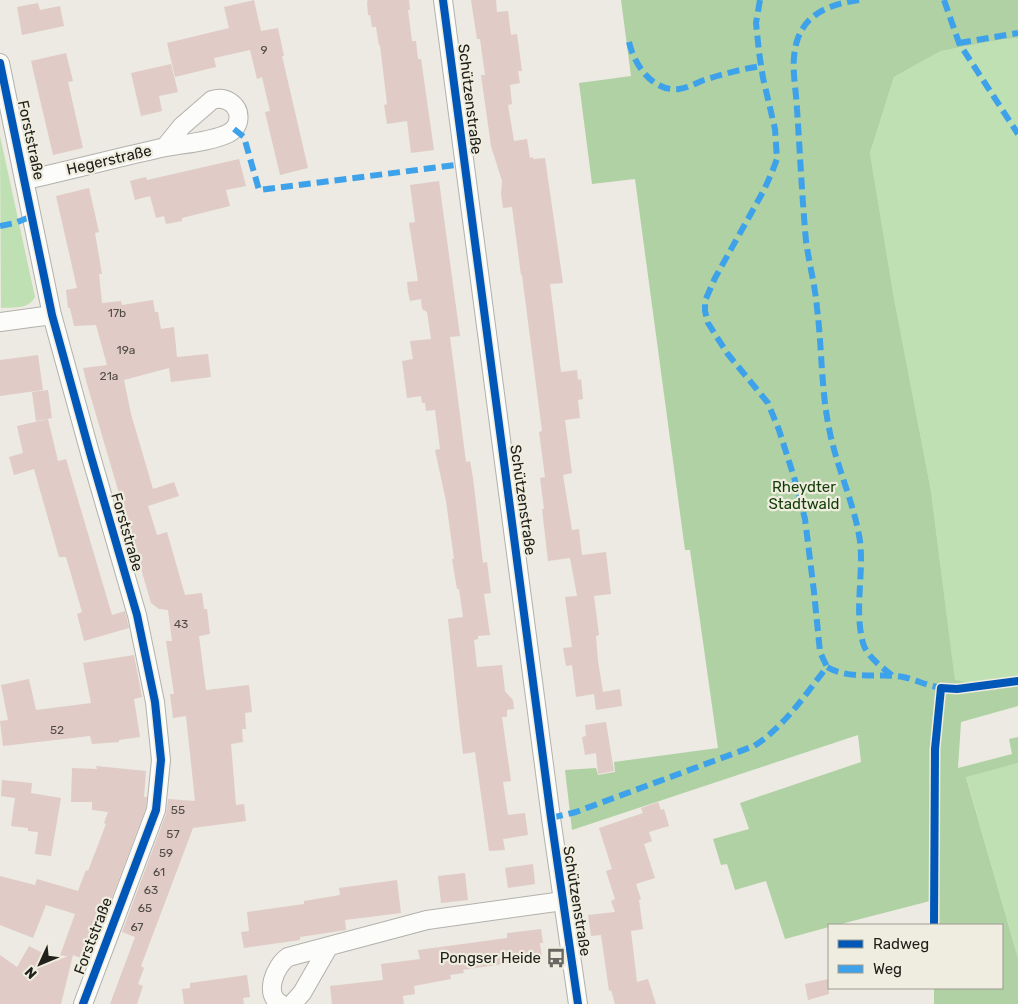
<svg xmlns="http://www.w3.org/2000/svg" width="1018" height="1004" font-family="Rubik,sans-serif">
  <rect width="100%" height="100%" fill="#eceae2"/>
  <path fill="#bfe0b2" d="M1018 38V678L971 683 955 681 931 491 894 298 870 153 894 77 941 51 999 40Z
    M0 136 35 297C28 310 13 307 1 308Z
    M1018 763V958L966 776Z"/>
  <path fill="#b0d1a3" d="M621 0H1018V38L999 40 941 51 894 77 870 153 894 298 931 491 955 680 971 683 1018 678V706L961 722 958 768 1012 754 1009 739 1018 737V763L966 777 1018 958V1004H934V988H1002V925H934V900L837 925H829V927L785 939 766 881 735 890 727 864 721 865 713 839 749 829 740 803 861 762 858 735 572 830 565 770 596 768 598 775 615 772 614 762 718 748 690 550H685L635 179 592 184 579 83 631 76Z"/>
  <path fill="#e0cbc6" d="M254 0 261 31 278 28 284 56H282L308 168 280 175 265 112 270 111 262 77 257 79 250 50 214 58 216 67 175 77 167 43 229 28 224 7Z
    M368 0H409L410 10H408L412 41H416L418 59H421L434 150 411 153 407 121 387 124 384 105 387 104 380 45 379 46 376 27H372L370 15H368L367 1Z
    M471 0H496L497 12 508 11 511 35 517 34 522 71H518L520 83 510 85 512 104 508 105 514 141 527 139 530 158 533 157V159L545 158 563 283 550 284 561 372 577 370 578 380 581 379 583 399 578 400 580 418 565 420 572 473 563 475 572 530 579 529 582 555 606 552 611 594 594 596 599 635 596 636 598 661 603 692 620 689 622 706 596 710 594 694 576 697 572 665 566 666 563 648 572 647 565 597 577 596 570 558 548 561 542 509H544L540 478 545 477 539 432 542 431 522 275H521L512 207 503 208 501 194 502 181 491 146 481 75H485L480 39H477Z
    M38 3 40 10 60 6 64 26 22 35 17 7Z
    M66 53 73 81 68 82 83 148 53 155 31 61Z
    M171 64 178 92 159 96 162 111 141 116 131 73Z
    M239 159 246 186 226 190 230 206 182 218V221L166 224 164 216 156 218 150 196 135 200 130 181 146 177 147 180Z
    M439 181 460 336 450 337 466 462 470 461 473 478 483 563 487 562 491 593 484 594 490 635 478 636V639L474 640 477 667 502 665 505 691 513 700 514 709 507 710V717H502L511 781 503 782 508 815 525 813 528 835 503 839 505 850 489 851 475 752 463 754 459 721 448 619 463 617 459 589H457L452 559H454L446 501 435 450 440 449 435 410 426 411 425 403H422L421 396 407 398 402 361 413 359 410 341 431 339 427 312 422 309 421 299 410 301 408 292 407 282 418 281 409 223 415 222 410 185Z
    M89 188 99 232 95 233 102 274H99L102 303 121 301 122 305 153 300 155 312H158L161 329 174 327 177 357 208 354 211 377 171 382 169 368 124 380 131 414 153 489 174 482 179 496 148 506 157 535 167 532 185 595 202 593 204 609H207L210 634 199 636 206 690 249 685 252 712 245 713 246 729H242L243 742 231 744 236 805 244 804 246 821 193 828 141 966 144 968 138 984 143 986 137 1004H110L135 937 122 932 166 814 168 799 195 801 186 716 173 718 170 694H174L166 641H172L168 610 159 609 151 603 87 384 83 368 107 365 96 325 74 326 70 308H68L66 290 77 288 56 196Z
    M38 355 43 390 0 396V360Z
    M48 390 52 418 36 421 32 392Z
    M48 419 58 461 66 459 112 615 125 611 129 628 84 641 77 614 82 612 66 557H59L34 469 14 475 9 457 23 453 17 426Z
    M134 655 142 697 134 699 140 737 119 740V742L92 744 90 736 3 746 0 721 8 720 1 685 29 679 36 710 91 703 83 663Z
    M606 722 614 771 598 774 596 753 585 755 582 737 586 736 585 725Z
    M96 766 146 771 144 797H147L146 808 102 924 92 947 87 945 81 958 73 955 61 1004H0V955L17 967 29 946 58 961 75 914 46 905 33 938 0 925V876L35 885 37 879 78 891 86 870 88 871 106 824 104 823 108 812 92 810V802H71L72 768 97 769Z
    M2 780 32 783 31 793 61 798 51 856 35 854 38 832 28 831V828L11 826 15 798 1 796Z
    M658 802 661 810 664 809 669 826 649 832 652 841 644 844 655 878 636 884 641 899 639 900 643 929 631 931 637 982 648 979 656 1004H615L611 990 609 991 601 935 591 936 588 915 615 912 611 901 615 899 606 871 612 869 599 828 643 813 641 808Z
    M533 864 535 884 508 888 505 868Z
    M465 873 468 900 441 903 438 876Z
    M397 880 401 913 345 920 346 930 300 937V940L244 948 241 932 249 931 247 912 304 904V901L340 895 339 888Z
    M541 929 543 943H540L542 958 463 970 464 973 450 975 451 979 414 986 415 994 403 996 404 1004H332L330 986 383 980 381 964 420 959 418 950 507 938V933Z
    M247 975 250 997 243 998 244 1004H184L182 989 190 988V983Z
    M829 979V994L808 1000 805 984Z"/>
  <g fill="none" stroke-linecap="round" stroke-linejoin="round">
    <defs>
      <path id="street" d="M443 0 551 818 578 1004
        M0 63 52 315 90 453 137 615 155 702 161 760 156 810 83 1004
        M25 180C72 170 119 157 166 147 183 144 214 141 229 133 241 126 242 110 230 102 224 98 218 98 212 100L182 126 165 147
        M0 322 52 315
        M281 1004C263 995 275 966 288 957L427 920 563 901
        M292 1004 302 993 329 946"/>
    </defs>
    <use href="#street" stroke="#b2b1ab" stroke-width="20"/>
    <use href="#street" stroke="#fcfcfb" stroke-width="18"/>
    <path stroke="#3ea2ea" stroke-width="6" stroke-dasharray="12 6" stroke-linecap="butt" d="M760 0 756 23 759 52 763 78 775 129 777 159 772 172 764 190 715 278 705 301V311L708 323 727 353 768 403 779 430 794 477 805 519 814 592 820 652 827 667
      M859 0C832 4 806 12 797 41 790 64 796 86 797 109 800 153 802 197 806 241 809 263 815 285 817 308 822 348 821 389 829 428 836 466 854 502 860 541 864 574 854 610 863 643 867 657 882 667 893 676
      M944 0 959 43 1018 134
      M629 42C634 64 652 92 679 89 688 88 696 83 704 80 723 74 742 69 761 66
      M959 43 1018 33
      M234 129 244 137 259 190 464 164
      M0 226 15 223 32 216
      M551 818 576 812 754 746C785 726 804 696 827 667 849 680 878 673 903 677 917 680 930 687 944 688"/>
    <defs>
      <path id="cycleway" d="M443 0 551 818 578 1004
        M0 63 52 315 90 453 137 615 155 702 161 760 156 810 83 1004
        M934 925 935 749 941 688 957 689 1018 681"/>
    </defs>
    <use href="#cycleway" stroke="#efeddf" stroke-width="11"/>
    <use href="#cycleway" stroke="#0057b8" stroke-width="8"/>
  </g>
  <defs>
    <symbol id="bus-bare" viewBox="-9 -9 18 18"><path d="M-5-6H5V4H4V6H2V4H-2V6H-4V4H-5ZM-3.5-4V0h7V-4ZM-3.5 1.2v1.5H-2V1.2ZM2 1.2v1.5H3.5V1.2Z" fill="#686761" stroke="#efeddf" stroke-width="2.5" paint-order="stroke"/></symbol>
  </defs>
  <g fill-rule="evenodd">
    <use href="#bus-bare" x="542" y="944" width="28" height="28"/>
  </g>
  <g text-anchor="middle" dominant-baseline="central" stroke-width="4.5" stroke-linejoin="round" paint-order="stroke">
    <g font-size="12" fill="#514b46">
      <text x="264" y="50">9</text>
      <text x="117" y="313">17b</text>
      <text x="126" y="350">19a</text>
      <text x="109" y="376">21a</text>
      <text x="181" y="624">43</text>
      <text x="57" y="730">52</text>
      <text x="178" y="810">55</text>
      <text x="173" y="834">57</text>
      <text x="166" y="853">59</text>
      <text x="159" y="872">61</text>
      <text x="151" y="890">63</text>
      <text x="145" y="908">65</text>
      <text x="137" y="927">67</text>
    </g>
    <g font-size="15" fill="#21201b" stroke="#efeddf">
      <text transform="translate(470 99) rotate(83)">Schützenstraße</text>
      <text transform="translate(31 140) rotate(78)">Forststraße</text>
      <text transform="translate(109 160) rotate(-13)">Hegerstraße</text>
      <text transform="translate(523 500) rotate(82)">Schützenstraße</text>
      <text transform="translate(127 532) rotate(74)">Forststraße</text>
      <text transform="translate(577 901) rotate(81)">Schützenstraße</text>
      <text transform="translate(93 936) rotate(-69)">Forststraße</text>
    </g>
    <g font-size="15" fill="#133d06" stroke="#efeddf">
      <text x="804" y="487">Rheydter<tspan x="804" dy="17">Stadtwald</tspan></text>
    </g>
    <g font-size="15" fill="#21201b" stroke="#efeddf" text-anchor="end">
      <text x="541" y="958">Pongser Heide</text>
    </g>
  </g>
  <rect x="828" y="924" width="175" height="65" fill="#efeddf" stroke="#9d9b91"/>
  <rect x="838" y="940" width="25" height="8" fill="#0057b8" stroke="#9d9b91"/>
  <text x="873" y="949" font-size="15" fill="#21201b">Radweg</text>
  <rect x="838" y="965" width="25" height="8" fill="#3ea2ea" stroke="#9d9b91"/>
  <text x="873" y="974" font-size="15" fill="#21201b">Weg</text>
  <g transform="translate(40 964) rotate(226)" stroke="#efeddf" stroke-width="4" paint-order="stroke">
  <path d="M0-4L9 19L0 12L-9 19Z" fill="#21201b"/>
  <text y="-8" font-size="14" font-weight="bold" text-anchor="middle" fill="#21201b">N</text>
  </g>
</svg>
